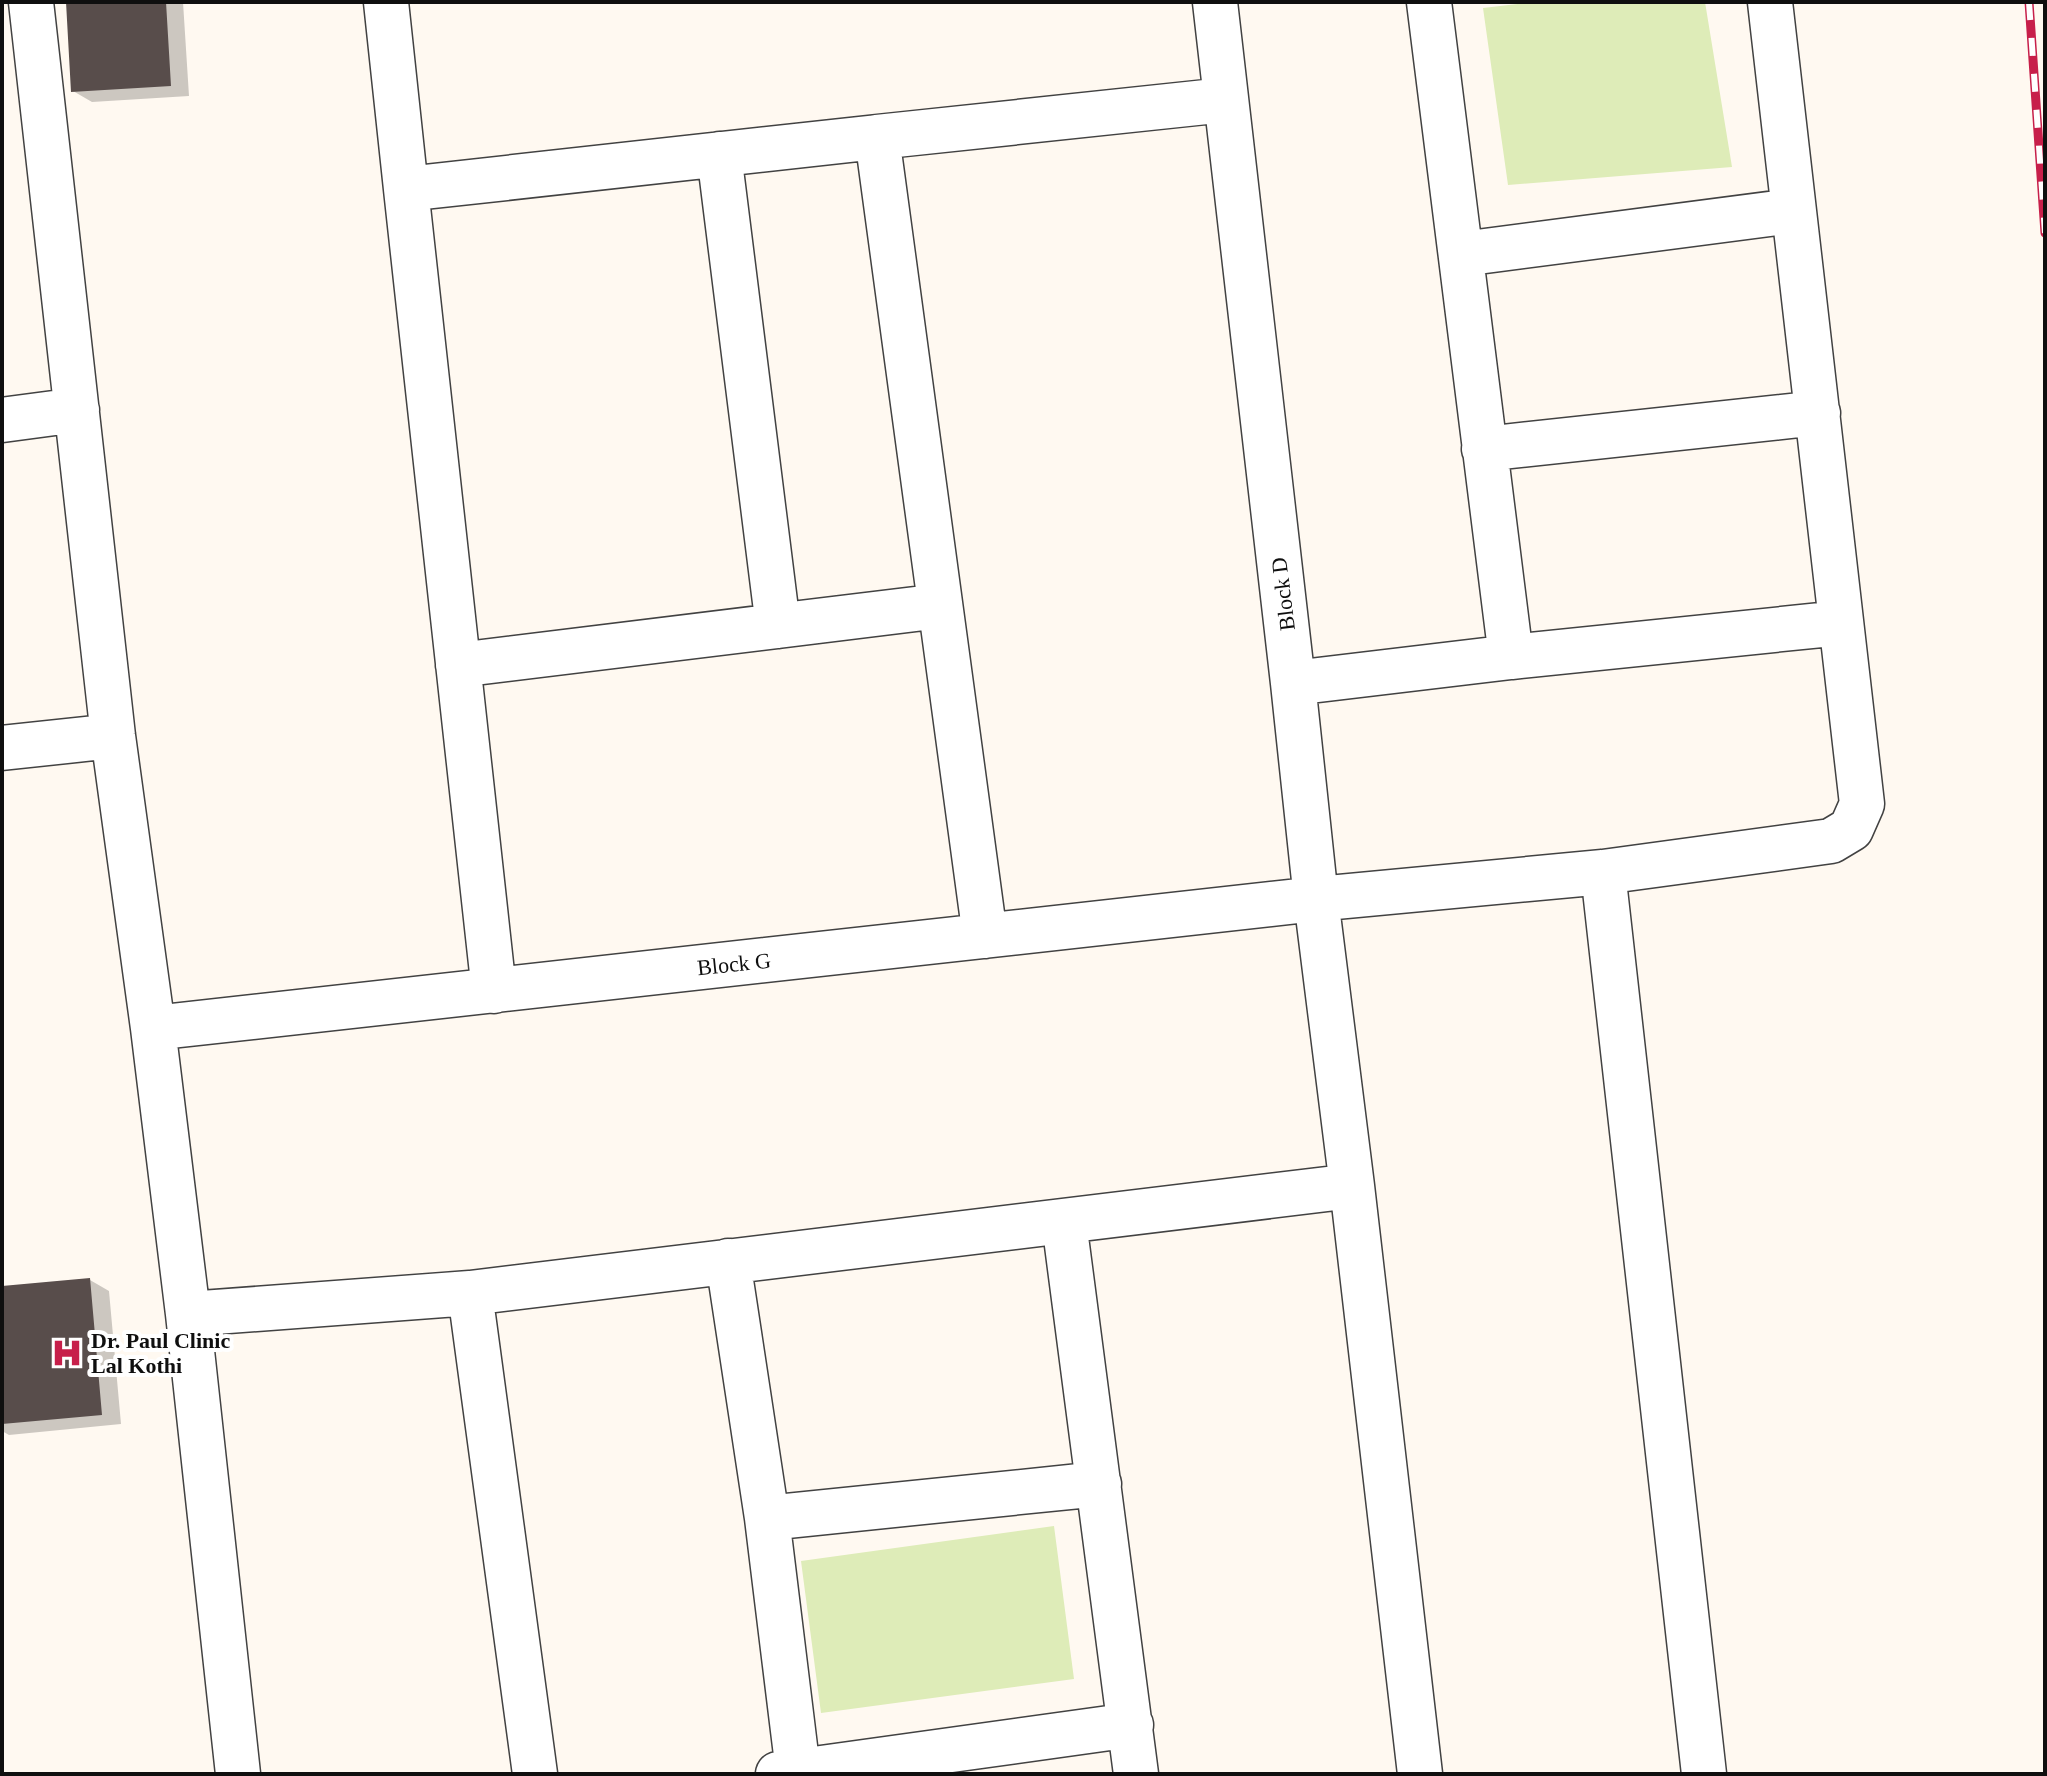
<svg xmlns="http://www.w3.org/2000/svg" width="2047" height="1776" font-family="Georgia,serif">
  <rect width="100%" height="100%" fill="#fff9f1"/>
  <path fill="#deecb8" d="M1534 2H1705L1732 167 1508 185 1483 8Z
    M1054 1526 1074 1679 821 1713 801 1561Z"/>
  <path fill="#0003" d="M68 2H183L189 96 92 102 73 91Z
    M90 1280 109 1291 121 1424 9 1435 2 1431V1288Z"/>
  <path fill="#584d4b" d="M66 2H166L171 86 71 92Z
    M90 1278 102 1415 2 1424V1286Z"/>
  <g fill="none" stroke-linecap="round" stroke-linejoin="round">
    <defs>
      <path id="minor" d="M31 2 113 736 153 1028 188 1314 238 1774
        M386 2 406 189 877 137 985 936
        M1215 2 1293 683 1316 899 1352 1186
        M877 137 1225 100
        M719 154 778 626
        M406 189 494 991
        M1462 254 1792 211
        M2 420 77 410
        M1484 449 1818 413
        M1511 657 1841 623
        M458 665 940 606
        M1293 683 1511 657 1429 2
        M2 748 113 736
        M1603 872 1704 1774
        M153 1028 1316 899 1603 872 1831 841 1851 829 1862 804 1770 2
        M1064 1222 1136 1774
        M728 1261 767 1518 798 1771
        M470 1293 1352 1186 1420 1774
        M188 1314 470 1293 535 1774
        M767 1518 1099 1484
        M778 1774 1131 1725"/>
    </defs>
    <use href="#minor" stroke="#424242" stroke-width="47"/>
    <use href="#minor" stroke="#fff" stroke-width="44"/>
    <defs>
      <path id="rail" d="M2029 2 2045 233"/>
    </defs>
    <use href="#rail" stroke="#c71f4a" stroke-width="9"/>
    <use href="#rail" stroke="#fff" stroke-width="6" stroke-dasharray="18" stroke-linecap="butt"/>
  </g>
  <defs>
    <symbol id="hospital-bare" viewBox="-9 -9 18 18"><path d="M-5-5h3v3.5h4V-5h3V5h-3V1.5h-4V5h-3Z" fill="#c71f4a" stroke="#fff" stroke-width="2.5" paint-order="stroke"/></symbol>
  </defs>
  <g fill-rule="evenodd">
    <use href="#hospital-bare" x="45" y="1331" width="44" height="44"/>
  </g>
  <g text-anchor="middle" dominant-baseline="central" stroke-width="8" stroke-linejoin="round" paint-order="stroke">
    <g font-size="22" fill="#0f0f0f" stroke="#fff">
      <text transform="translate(1283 594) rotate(-97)">Block D</text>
      <text transform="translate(734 964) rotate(-6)">Block G</text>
    </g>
    <g font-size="22" font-weight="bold" fill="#0f0f0f" stroke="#fff" text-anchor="start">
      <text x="91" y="1340">Dr. Paul Clinic<tspan x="91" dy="25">Lal Kothi</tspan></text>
    </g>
  </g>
  <rect width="2047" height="1776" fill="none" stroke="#0f0f0f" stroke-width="8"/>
</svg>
